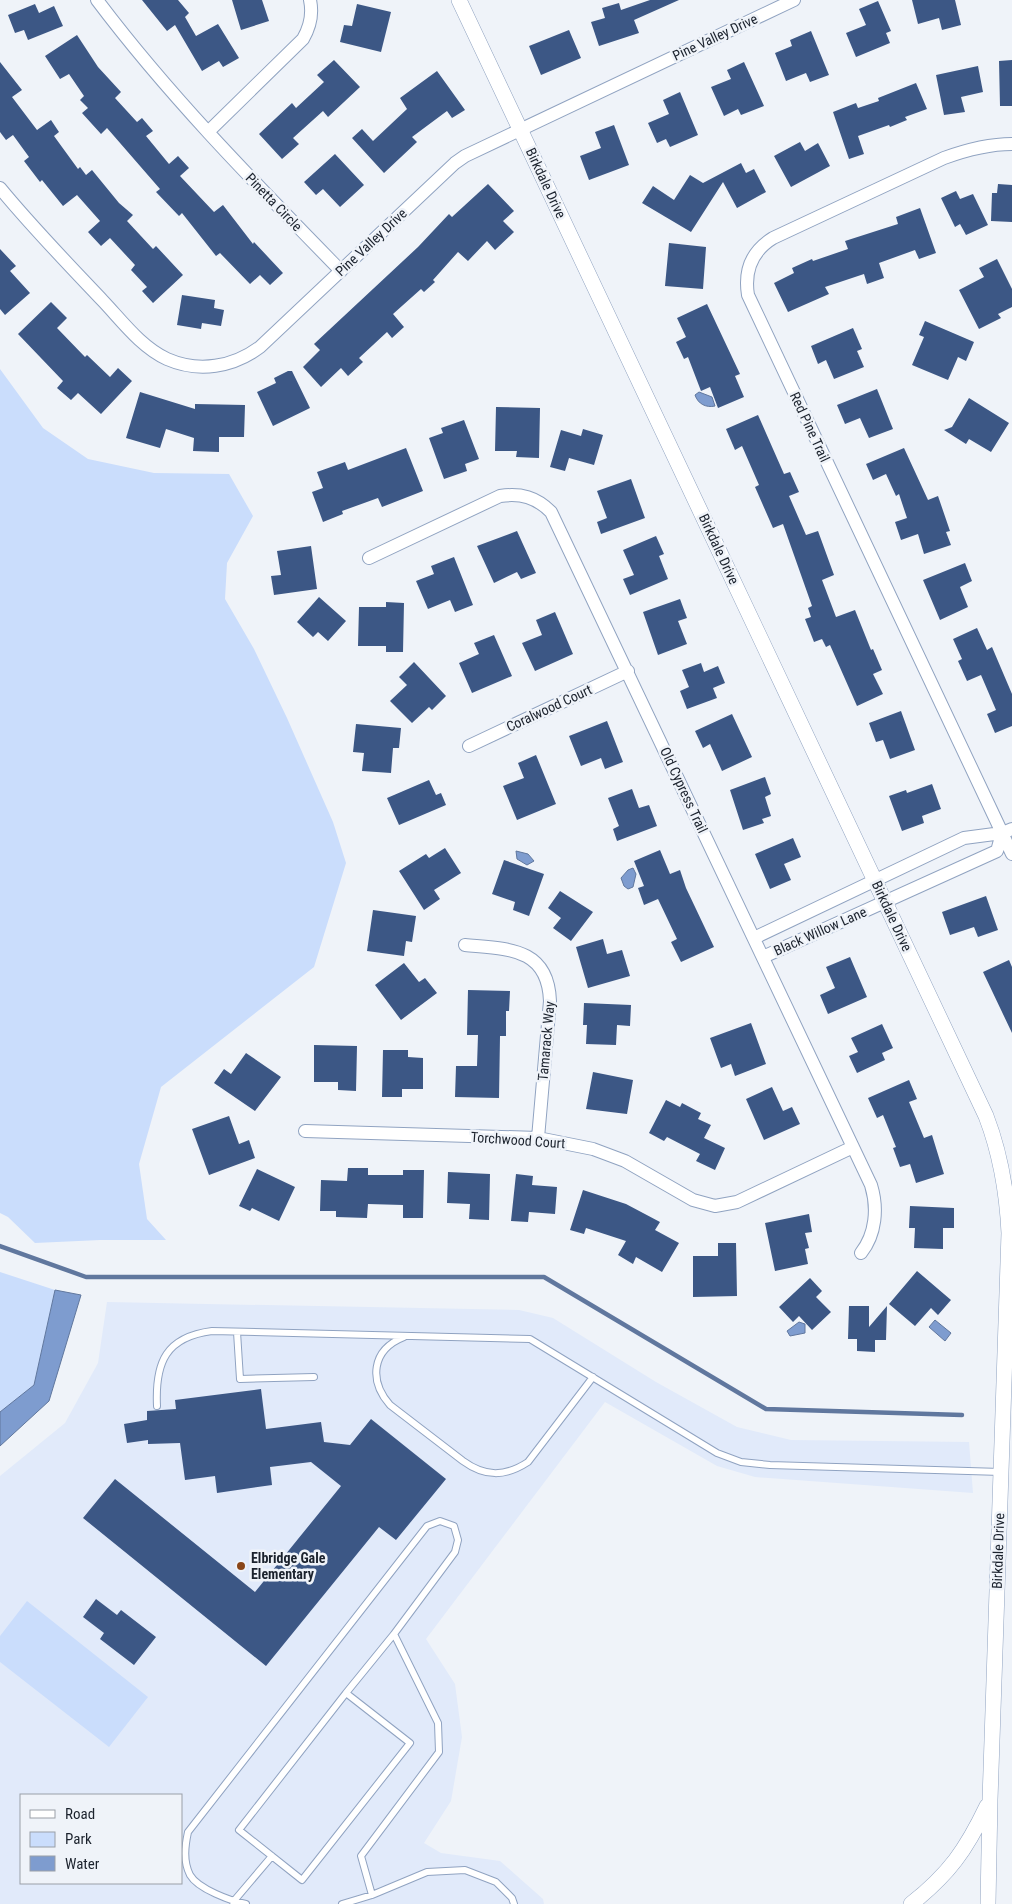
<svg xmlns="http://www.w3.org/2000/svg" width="1012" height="1904" font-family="'Roboto Condensed',sans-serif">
  <rect width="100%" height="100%" fill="#eff3f9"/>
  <path fill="#e1eafa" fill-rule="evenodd" d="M107 1302 519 1310 553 1318 656 1382 737 1427 791 1440 969 1442 973 1493 755 1477 717 1466 605 1402 426 1639 455 1684 462 1737 451 1801 424 1843 441 1853 500 1861 543 1899 544 1904H0V1476L65 1423 98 1363ZM21 1795H181V1883H21Z"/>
  <path fill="#caddfc" d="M0 369 43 428 88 459 154 473 229 474 253 516 227 563 225 599 254 649 287 718 333 822 346 863 314 967 161 1087 139 1164 147 1219 166 1240H100L35 1243 8 1217 0 1213Z
    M0 1272 55 1290 34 1385 0 1412Z
    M27 1601 148 1697 109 1747 0 1662V1636Z"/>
  <path fill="#7e9ccf" stroke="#60779e" d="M699 392 712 397 715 406C706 408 698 404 695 395Z
    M516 851 528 854 534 861 527 865 517 859Z
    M633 868 636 874 633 887 628 889 624 886 621 878 628 870Z
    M55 1290 81 1295 49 1401 0 1446V1412L34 1385Z
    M935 1320 951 1333 945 1341 929 1327Z
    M799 1322 805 1324V1333L790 1336 787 1331Z"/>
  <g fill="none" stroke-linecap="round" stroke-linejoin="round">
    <path stroke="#60779e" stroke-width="4.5" d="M0 1246 86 1277H544L766 1409 962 1415"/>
  </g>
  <path fill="#3c5785" d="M142 0H178L189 13 185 17 196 36 218 24 239 58 223 67 219 61 202 71 175 25 167 31Z
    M232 0H262L269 21 241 30Z
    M650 0H679L634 20 639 33 599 46 591 22 605 18 602 8 619 3 621 10Z
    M912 0H955L961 25 942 30 939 18 918 24Z
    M878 1 891 31 886 33 890 43 856 57 846 33 866 25 859 9Z
    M35 4 39 13 54 6 63 26 28 40 24 30 15 33 8 15Z
    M357 4 391 12 381 52 340 42 344 25 352 26Z
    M569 30 581 58 541 75 529 46Z
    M811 31 829 75 810 82 806 73 786 81 775 53 792 46 790 40Z
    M77 35 98 67 121 92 115 98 137 122 142 118 153 131 146 136 169 164 178 156 189 168 180 176 214 212 223 205 253 244 254 242 283 273 270 285 260 275 250 284 220 253 216 256 182 213 179 216 156 192 160 189 107 128 101 134 82 113 88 108 80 100 84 96 69 74 60 79 45 56Z
    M334 60 360 87 328 117 323 111 293 138 299 144 282 159 259 134 292 103 296 108 324 82 317 75Z
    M1012 60V106H1000L999 61Z
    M0 62 22 90 12 97 37 130 51 120 59 132 54 136 78 169 80 167 86 175 92 170 119 203 133 215 127 221 153 249 156 246 183 275 153 303 142 291 147 287 131 270 135 265 110 238 101 246 88 232 100 221 77 195 63 206 42 180 40 182 24 161 29 157 13 135 6 140 0 132Z
    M744 62 764 106 741 115 738 109 724 116 711 87 731 79 727 70Z
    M978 66 983 92 961 97 965 112 944 115 936 75Z
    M437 71 465 110 452 118 447 111 412 137 417 142 384 173 352 138 362 129 373 141 407 109 400 98Z
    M916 83 927 109 905 117 907 120 890 127 889 125 858 136 864 154 849 159 833 112 856 103 858 108 879 101 878 98Z
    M680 92 698 135 670 147 666 139 657 143 648 123 669 114 663 100Z
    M614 125 629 165 589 180 580 156 601 148 595 132Z
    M800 142 805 151 818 143 830 166 791 187 774 156Z
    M335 154 364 185 340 207 323 189 316 195 304 182Z
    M741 163 746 173 754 169 766 192 737 208 723 182 691 232 642 203 653 186 674 200 690 175 703 183Z
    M488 184 514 211 503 221 514 232 495 250 487 241 468 261 458 252 433 280 435 282 424 292 421 289 393 314 404 327 392 338 387 332 359 358 363 362 348 376 341 368 321 387 303 367 320 350 314 344 418 247 449 214 452 217Z
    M998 184 1012 185V222L991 221 992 193H997Z
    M956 191 960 199 973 194 988 225 966 235 960 224 955 227 941 198Z
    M920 208 936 253 919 259 915 250 879 263 884 278 867 284 864 274 825 287 829 294 788 312 774 283 794 273 792 268 812 259 813 261 848 249 845 241 898 224 896 217Z
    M669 243 706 247 703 289 665 286Z
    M0 249 16 266 10 271 30 293 5 315 0 309Z
    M997 259 1012 289V307L998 314 1001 318 979 329 959 290 984 277 979 268Z
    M182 295 215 300 214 308 224 310 221 326 202 323 201 329 177 325Z
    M51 302 67 318 57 328 85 357 87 355 110 377 118 368 132 381 101 414 78 393 71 400 57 388 63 381 18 334Z
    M707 304 740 374 735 376 744 397 718 408 710 387 701 391 688 357 684 359 676 342 686 337 677 318Z
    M925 321 974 342 966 361 958 357 948 380 912 365 924 337 919 335Z
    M853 328 862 349 857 351 864 367 834 379 826 360 818 364 811 346Z
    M288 371H292L310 408 273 426 257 392 276 383 274 378Z
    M877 389 893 429 869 438 860 418 845 424 837 405Z
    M140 392 195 409V404L245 405 244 437H219V452L193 451 194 438 166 429 160 448 126 438Z
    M969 398 1009 423 991 452 969 439 966 444 944 430 952 427Z
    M496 407 540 408 539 458 516 457 517 451H495Z
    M758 415 784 474 790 472 799 492 789 496 806 535 818 531 834 575 822 580 836 617 855 610 871 650 873 649 882 670 873 674 883 694 857 706 830 645 826 647 822 639 814 642 805 619 811 617 808 608 812 606 783 524 773 528 755 487 759 485 742 446 735 450 726 429Z
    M464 420 479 459 465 464 467 471 444 479 429 438 443 433 441 428Z
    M583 429 603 435 594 465 569 458 565 471 550 467 561 430 581 436Z
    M406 448 423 491 382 507 378 498 342 511 343 514 323 522 312 492 323 488 317 472 345 462 348 470Z
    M904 448 928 500 938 496 950 531 946 532 951 545 924 554 918 534 901 540 895 522 907 518 899 494 896 496 886 474 873 480 866 464Z
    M631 479 645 518 601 534 597 522 607 518 597 491Z
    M517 531 536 573 521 579 517 572 494 583 477 546Z
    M656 536 664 554 659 556 668 579 630 595 623 579 634 575 623 550Z
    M311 546 317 589 274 595 271 576 281 575 277 551Z
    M454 557 473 605 455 612 450 600 428 609 416 581 434 574 431 566Z
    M965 563 972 581 960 587 968 607 940 620 923 580Z
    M319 597 346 621 328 641 318 632 313 637 297 622Z
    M680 599 687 618 678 621 687 644 658 655 643 612Z
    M386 602 404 603 403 652H386V646H358L359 607H386Z
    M555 612 573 654 535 671 522 643 542 635 536 620Z
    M977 628 987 650 992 647 1012 694V726L995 733 987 714 996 710 981 675 967 681 958 661 962 659 953 639Z
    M494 635 512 676 472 693 459 663 479 654 474 643Z
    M414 662 446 696 432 710 429 707 412 723 390 701 407 685 399 677Z
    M701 663 704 672 718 666 725 683 713 688 717 698 687 709 680 691 689 687 682 670Z
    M901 711 915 750 890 759 883 740 876 742 869 723Z
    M732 714 752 757 722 771 710 744 703 748 695 731Z
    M607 721 623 762 605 769 601 758 581 766 569 736Z
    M356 724 401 728 399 748H393L391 773 362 771 364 753 353 752Z
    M536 755 556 804 517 820 503 786 524 778 518 763Z
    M765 777 771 794 765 797 771 816 762 819 764 823 743 830 730 790Z
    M429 780 436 795 441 793 446 805 399 825 387 798Z
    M932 784 941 809 922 816 924 823 902 831 889 796 906 790 907 793Z
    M632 789 639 808 649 805 657 826 617 841 613 829 619 826 608 798Z
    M793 838 801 857 784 864 791 880 770 889 755 854Z
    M445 848 461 873 434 890 440 899 424 910 399 871 426 854 429 858Z
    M660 850 670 874 680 870 686 888 714 947 681 962 671 942 677 939 658 899 644 905 638 888 644 886 634 861Z
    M504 860 544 874 529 916 513 910 515 902 492 894Z
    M560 891 593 912 571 941 553 928 561 918 548 908Z
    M986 896 998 930 978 937 974 927 950 935 942 912Z
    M373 910 416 916 412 942 406 941 404 956 367 951Z
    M603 939 607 954 622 950 630 976 588 988 576 947Z
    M850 957 867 997 828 1014 820 995 835 988 826 967Z
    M1009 960 1012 967V1033L983 972Z
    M404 963 419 982 425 978 437 993 401 1020 375 985Z
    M468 990 510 991 509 1011H506V1036H500L499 1098 455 1097 456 1066H477L478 1035H467Z
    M584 1003 631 1005 630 1026 617 1025 616 1045 586 1044 587 1025H583Z
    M751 1023 766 1064 735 1076 731 1064 721 1068 710 1038Z
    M882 1024 893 1048 882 1053 885 1060 857 1073 849 1056 858 1052 851 1038Z
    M314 1045 357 1046 356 1091 338 1090V1082H314Z
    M383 1050H408V1057L423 1058V1089H402V1097H382Z
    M246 1053 281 1077 255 1111 214 1083 224 1069 231 1074Z
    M593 1072 633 1080 627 1114 586 1109Z
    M909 1080 917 1099 909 1102 924 1138 932 1135 944 1174 916 1183 910 1164 900 1167 893 1148 896 1147 883 1115 877 1118 868 1098Z
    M772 1087 783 1111 792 1107 800 1124 764 1140 746 1099Z
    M666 1100 680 1107 682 1103 701 1113 698 1119 711 1125 704 1138 725 1148 715 1170 696 1161 700 1154 667 1137 664 1141 649 1133Z
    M229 1116 239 1144 249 1140 255 1158 209 1175 192 1129Z
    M348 1168H368V1175H403V1170H424L423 1218H403V1205L368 1204 367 1218 336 1217V1211H320L321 1180 347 1181Z
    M257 1169 295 1187 279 1221 252 1208 250 1211 239 1206Z
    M448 1172 490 1174 489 1220 469 1219 470 1204 447 1203Z
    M516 1174 533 1176 532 1185 557 1187 555 1214 529 1212 528 1222 511 1221Z
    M583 1190 626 1204 660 1222 655 1230 679 1243 662 1272 636 1257 633 1264 618 1255 626 1241 586 1228 584 1234 570 1230Z
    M910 1206 954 1208V1228H943V1249L914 1248 915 1228H909Z
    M809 1214 812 1232 805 1233 809 1248 805 1249 808 1264 775 1271 765 1223Z
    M718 1243H736L737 1296 693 1297V1256H718Z
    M917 1271 951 1300 938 1315 931 1308 915 1326 889 1304Z
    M810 1278 822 1291 816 1297 831 1312 812 1330 799 1316 793 1322 779 1307Z
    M849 1306H869V1327L887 1306 886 1340H875V1352L857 1351V1339H848Z
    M261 1389 266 1429 321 1422 324 1442 350 1445 371 1419 446 1479 396 1540 379 1527 266 1666 83 1518 115 1479 255 1592 341 1486 311 1462 270 1467 272 1485 217 1493 215 1476 185 1480 180 1443 148 1444V1440L127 1443 124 1424 147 1420V1411L176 1409 175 1400Z
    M96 1599 117 1615 121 1610 156 1637 134 1665 100 1639 104 1633 83 1617Z"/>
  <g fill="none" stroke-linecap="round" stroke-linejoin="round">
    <defs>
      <path id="service" d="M237 1332 240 1379 314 1377
        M404 1337C371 1350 369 1381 390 1405L463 1461C485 1477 505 1477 528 1462L593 1377
        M157 1406C155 1362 166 1337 212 1331L530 1339 717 1453 741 1462 770 1465 1001 1472
        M346 1693 410 1743 302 1880 239 1830Z
        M346 1693 394 1634
        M233 1902 272 1856
        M246 1904C231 1901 198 1889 190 1875 183 1861 185 1846 188 1832L427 1526 440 1521 454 1526 458 1540 455 1552 394 1634 438 1723 439 1752 361 1856 372 1895
        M342 1904 372 1895 427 1872 465 1870 496 1882 512 1898 514 1904"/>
      <path id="minor" d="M97 0C170 97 256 184 341 271
        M208 132 303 39C310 27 313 14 310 0
        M1012 144C988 144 966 150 944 158L773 238C752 251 744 270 748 295L1012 854
        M0 188C32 227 68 264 103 301 122 321 141 347 167 359 199 373 233 367 260 347L455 163 465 156 794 0
        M369 558 500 496C521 493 536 497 551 512L871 1185C878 1208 876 1234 861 1253
        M469 746 628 671
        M754 938 964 838 1002 833 1012 829
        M465 945C507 949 548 947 550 1001L538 1138
        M763 957 997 851 1002 833
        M305 1131 538 1138 593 1149 625 1161 693 1200 715 1206 737 1202 853 1147"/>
      <path id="tertiary" d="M459 0 986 1116C1001 1155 1007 1192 1009 1233L990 1800 988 1904
        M911 1904C949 1874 966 1850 987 1806"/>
    </defs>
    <use href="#service" stroke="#90a3c1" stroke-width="8"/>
    <use href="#minor" stroke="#90a3c1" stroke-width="14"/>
    <use href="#tertiary" stroke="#90a3c1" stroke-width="16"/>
    <use href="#service" stroke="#fff" stroke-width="6"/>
    <use href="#minor" stroke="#fff" stroke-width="12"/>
    <use href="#tertiary" stroke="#fff" stroke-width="15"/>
  </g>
  <circle fill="#8a4618" stroke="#eff3f9" stroke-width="2" cx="241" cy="1566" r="5"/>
  <g text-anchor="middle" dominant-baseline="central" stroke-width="5" stroke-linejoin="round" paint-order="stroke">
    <g font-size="14" fill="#1b222d" stroke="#eff3f9">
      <text transform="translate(715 37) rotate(-25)">Pine Valley Drive</text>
      <text transform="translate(546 183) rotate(65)">Birkdale Drive</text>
      <text transform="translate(274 202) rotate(46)">Pinetta Circle</text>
      <text transform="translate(371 242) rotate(-43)">Pine Valley Drive</text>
      <text transform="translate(810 427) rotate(65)">Red Pine Trail</text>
      <text transform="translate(719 549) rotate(65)">Birkdale Drive</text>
      <text transform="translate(549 708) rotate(-25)">Coralwood Court</text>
      <text transform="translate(684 790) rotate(65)">Old Cypress Trail</text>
      <text transform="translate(892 916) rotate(65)">Birkdale Drive</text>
      <text transform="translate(820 931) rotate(-24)">Black Willow Lane</text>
      <text transform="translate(546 1041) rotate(-85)">Tamarack Way</text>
      <text transform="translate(518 1140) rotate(4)">Torchwood Court</text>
      <text transform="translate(998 1551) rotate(-88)">Birkdale Drive</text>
    </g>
    <g font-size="14" font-weight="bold" fill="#1b222d" stroke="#eff3f9" text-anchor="start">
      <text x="251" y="1558">Elbridge Gale<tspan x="251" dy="16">Elementary</tspan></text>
    </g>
  </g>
  <rect x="20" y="1794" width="162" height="90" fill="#eff3f9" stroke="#9a9fa7"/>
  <rect x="30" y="1810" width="25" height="8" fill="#ffffff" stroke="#9a9fa7"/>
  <text x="65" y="1819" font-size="15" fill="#1b222d">Road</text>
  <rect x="30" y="1832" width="25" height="15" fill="#caddfc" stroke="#9a9fa7"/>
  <text x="65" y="1844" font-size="15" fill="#1b222d">Park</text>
  <rect x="30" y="1856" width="25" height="15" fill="#7e9ccf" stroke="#9a9fa7"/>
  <text x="65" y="1869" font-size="15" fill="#1b222d">Water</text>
</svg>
